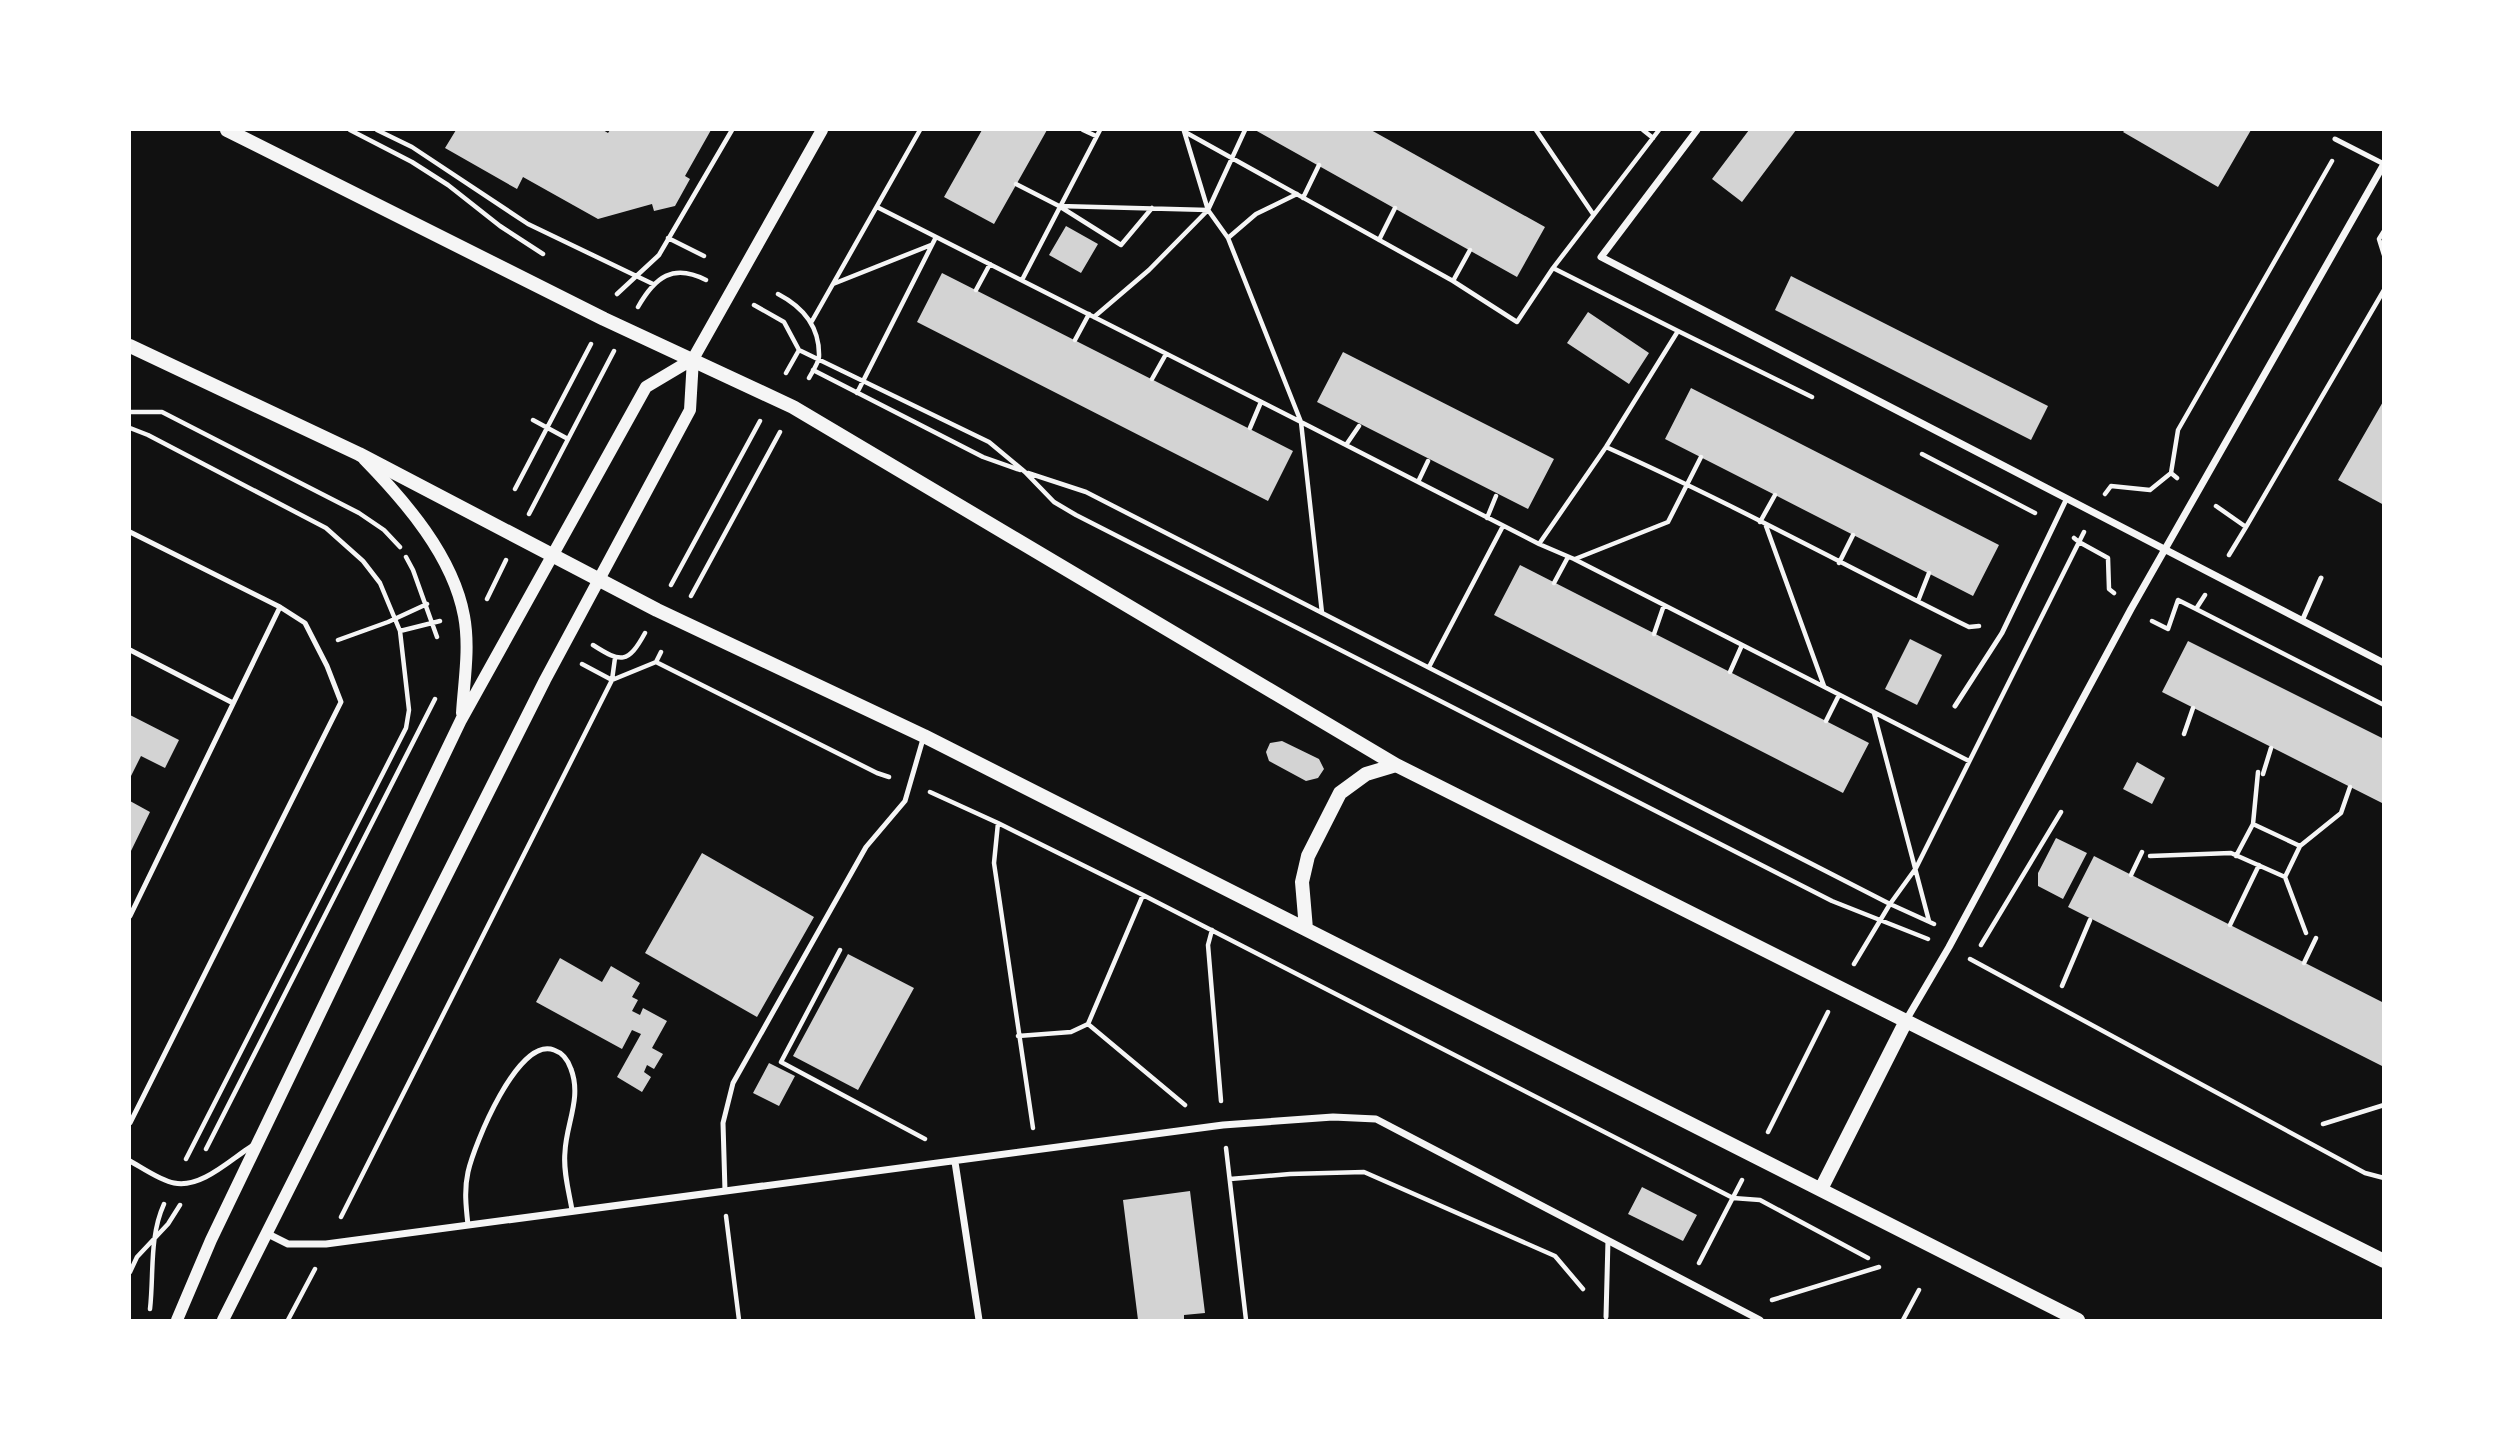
<svg xmlns="http://www.w3.org/2000/svg" width="2513" height="1450" font-family="Karla,sans-serif">
  <rect width="100%" height="100%" fill="#111"/>
  <path fill="#d3d3d3" d="M456 130H603L608 133 610 130H711L685 176 690 179 675 206 654 211 652 204 598 219 523 177 517 189 445 148Z
    M982 130H1047L994 224 944 197Z
    M1255 130H1371L1545 227 1517 277Z
    M1749 130H1796L1742 202 1712 179Z
    M2125 130H2251L2218 187 2123 132Z
    M1066 226 1098 244 1081 273 1049 255Z
    M942 273 1293 451 1268 501 917 322Z
    M1791 276 2048 406 2031 440 1775 310Z
    M1588 312 1649 353 1629 384 1567 343Z
    M1343 352 1554 459 1528 509 1317 402Z
    M1691 388 1999 545 1973 596 1665 439Z
    M2384 400V505L2338 480Z
    M1520 565 1869 743 1843 793 1494 615Z
    M1910 639 1942 655 1917 705 1885 689Z
    M2188 641 2384 739V804L2162 692Z
    M130 715 179 740 165 768 141 756 130 778Z
    M1282 741 1319 759 1324 769 1318 778 1306 781 1269 761 1266 752 1270 743Z
    M2137 762 2165 778 2152 804 2123 789Z
    M130 801 150 812 130 853Z
    M2056 838 2087 853 2063 899 2038 886V873Z
    M702 853 814 917 757 1017 645 953Z
    M2094 856 2384 1003V1067L2068 907Z
    M848 954 914 988 858 1090 793 1056Z
    M560 958 602 982 611 966 640 983 632 997 638 1000 632 1011 640 1015 643 1008 667 1021 652 1048 663 1054 654 1069 647 1065 644 1072 651 1077 642 1092 617 1077 641 1034 632 1030 622 1049 536 1002Z
    M769 1063 795 1076 779 1106 753 1093Z
    M1642 1187 1697 1215 1683 1241 1628 1214Z
    M1190 1191 1205 1313 1184 1315V1320H1138L1123 1200Z"/>
  <g fill="none" stroke-linecap="round" stroke-linejoin="round">
    <path stroke="#f5f5f5" stroke-width="4.5" d="M350 130 412 162 448 185 500 226 543 254
      M377 130 412 147 528 224 653 284
      M1083 130 1096 136
      M1536 130 1593 214
      M1643 130 1653 138
      M1184 131 1208 210 1228 238 1301 422 1539 544 1606 447 1678 331 1553 268 1659 130
      M1185 132 1453 281 1517 322 1553 268
      M1016 184 1059 206 1121 245 1152 208
      M1303 198 1319 165
      M1059 206 1208 210 1245 130
      M877 207 1301 422 1322 613
      M2384 231 2379 239 2384 255
      M668 238 704 256
      M1228 238 1256 214 1297 194
      M1379 240 1395 208
      M1022 280 1100 130
      M1453 281 1470 250
      M833 284 931 245
      M976 290 990 264
      M617 294 659 255 732 130
      M778 294C803 307 820 327 819 357 818 364 812 372 809 378
      M754 305 784 322 799 350 989 442 1025 472 1054 502 1076 515 1832 901 1928 939
      M638 307C655 277 673 263 706 280
      M1094 317 1149 270 1208 210
      M812 321 920 130
      M1678 331 1812 397
      M1075 340 1089 314
      M813 370 983 457 1020 470
      M786 373 799 350
      M1152 379 1166 354
      M857 393 936 237
      M130 412H162L359 513 384 530 400 547
      M533 420 568 439
      M130 428 148 435 326 528 363 561 380 583 400 631 409 710 406 728 186 1159
      M1250 428 1261 402
      M1346 445 1359 426
      M1606 447C1729 502 1848 567 1969 627L1979 626
      M1922 454 2035 513
      M1028 473 1086 492 1890 904 1854 964
      M2177 478 2171 473 2178 430 2332 161
      M1418 482 1428 461
      M515 489 591 344
      M2105 494 2111 486 2150 490 2171 473
      M2216 506 2246 527 2384 290
      M529 514 614 351
      M1487 518 1496 496
      M1760 522 1775 495
      M1766 526 1824 686
      M2084 532 2079 542 2108 558 2109 589 2114 593
      M1539 544 1574 559 1969 761
      M2229 555 2246 527
      M406 557 413 570 437 637
      M1575 559 1668 522 1701 457
      M1839 563 1853 535
      M1554 583 1568 557
      M671 585 760 421
      M691 596 780 432
      M487 599 506 560
      M1918 601 1929 573
      M2196 609 2384 705
      M2152 621 2168 629 2178 600 2196 609 2205 595
      M400 631 440 621
      M1654 634 1664 605
      M338 640 388 622 427 604
      M593 645C621 663 628 664 645 633
      M656 662 661 652
      M582 664 612 680 656 662 877 773 889 777
      M1429 667 1503 526
      M1730 672 1742 645
      M1874 713 1929 921
      M1826 721 1839 695
      M2184 734 2193 708
      M2263 774 2271 748
      M930 792 998 823 1143 895 1733 1198 1760 1200 1868 1258
      M998 823 994 863 1033 1128
      M2253 824 2300 846
      M2150 856 2231 853 2285 877
      M2236 856 2253 824 2258 772
      M2131 875 2142 852
      M1934 924 1890 904 1916 868 2079 542 2074 538
      M2230 925 2259 865
      M1212 930 1208 945 1221 1101
      M2306 933 2285 877 2300 846 2341 813 2350 787
      M1981 945 2061 812
      M840 950 781 1062 925 1139
      M1970 959 2365 1173 2384 1178
      M2304 963 2316 938
      M2062 986 2090 920
      M1088 1024 1185 1105
      M1018 1036 1071 1032 1088 1024 1143 895
      M2323 1124 2384 1105
      M1768 1132 1828 1012
      M1226 1148 1246 1320
      M206 1149 435 699
      M1230 1179 1290 1174 1364 1172 1555 1256 1583 1289
      M726 1216 739 1320
      M341 1217 612 680 615 658
      M1699 1263 1742 1180
      M130 1272 137 1257 168 1224 180 1205
      M1772 1300 1879 1267
      M150 1309C154 1274 149 1237 164 1204
      M288 1320 315 1269
      M1903 1320 1919 1290"/>
    <path stroke="#f5f5f5" stroke-width="5" d="M2335 139 2384 164
      M130 532 280 607 305 623 327 666 341 702 130 1123
      M2302 621 2321 578
      M130 650 233 703
      M1955 706 2002 633 2066 500
      M130 916 280 607
      M130 1161C141 1167 161 1181 174 1183 201 1189 231 1159 252 1146
      M725 1191 723 1123 733 1083 866 847 905 801 923 739
      M468 1225C466 1207 464 1190 468 1172 474 1145 518 1036 554 1050 563 1053 568 1060 571 1069 582 1098 566 1124 565 1152 563 1171 569 1192 572 1210
      M1606 1317 1608 1240"/>
    <path stroke="#f5f5f5" stroke-width="7" d="M1697 130 1601 257 2384 663
      M1905 1022 1949 947 2131 609 2384 164
      M955 1162 979 1320
      M268 1234 288 1244H326L1223 1125 1333 1117 1376 1119 1760 1320"/>
    <path stroke="#f5f5f5" stroke-width="12" d="M364 459C405 501 453 556 464 616 470 648 464 681 462 713
      M177 1320 211 1240 461 720 646 387 693 359
      M223 1320 545 680 690 410 693 359 822 130"/>
    <path stroke="#f5f5f5" stroke-width="14" d="M227 130 604 319 793 407 1396 765 2384 1261
      M130 346 359 454 657 610 924 736 2078 1320
      M1306 929 1302 882 1308 856 1340 793 1366 774 1396 765
      M1821 1189 1905 1023"/>
  </g>
  <rect width="2513" height="1450" fill="none" stroke="#ffffff" stroke-width="262"/>
</svg>
